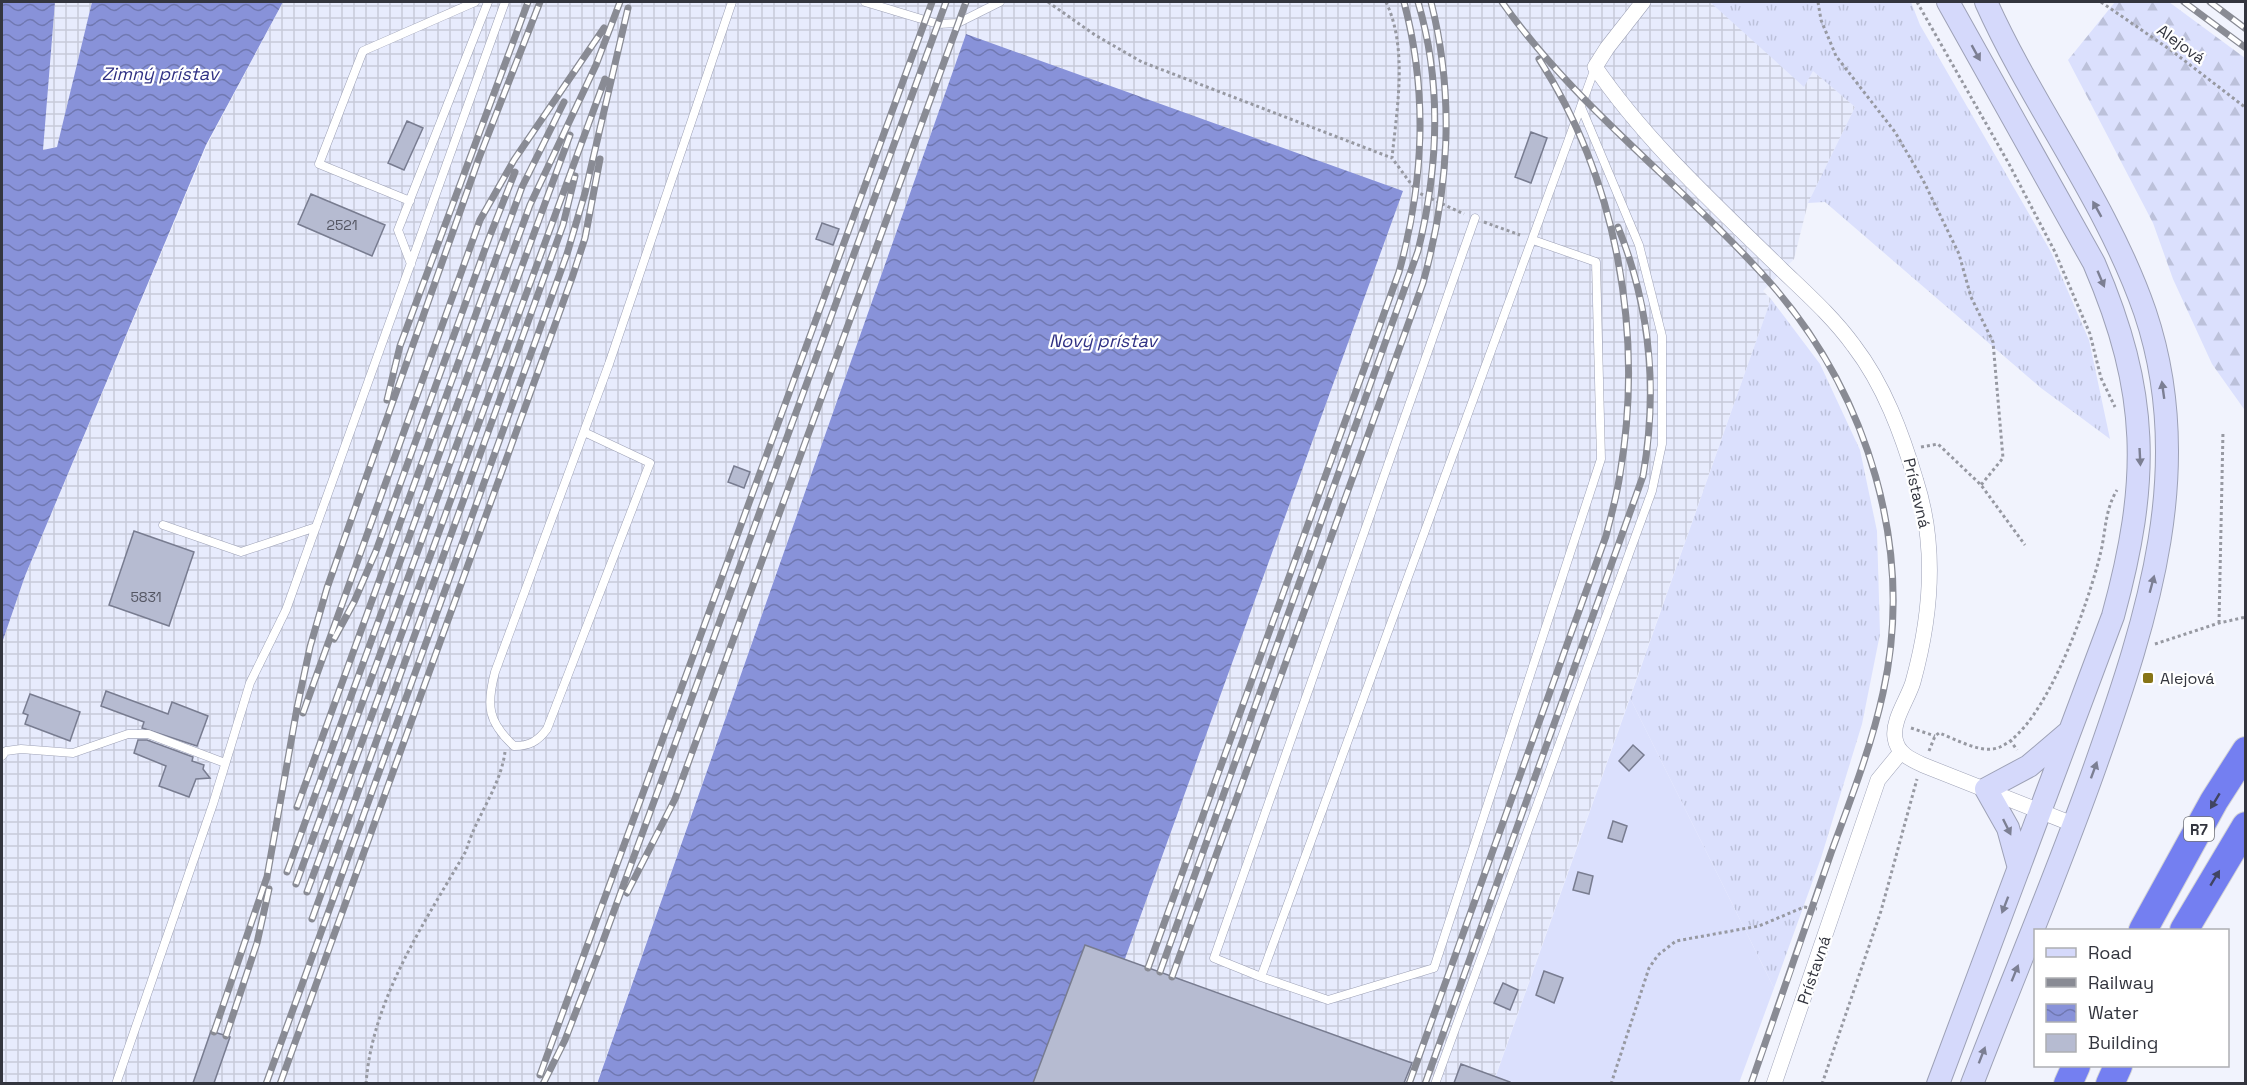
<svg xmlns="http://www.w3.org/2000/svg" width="2247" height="1085" font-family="'Space Grotesk',sans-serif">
  <defs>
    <pattern id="industrial-grid" width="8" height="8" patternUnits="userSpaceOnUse" patternTransform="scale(1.5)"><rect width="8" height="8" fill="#e7ebfd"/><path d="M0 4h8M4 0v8" fill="none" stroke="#c7cada"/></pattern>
    <pattern id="grass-tufts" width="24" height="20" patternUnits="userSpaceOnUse" patternTransform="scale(1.5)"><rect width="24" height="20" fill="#dbe0fd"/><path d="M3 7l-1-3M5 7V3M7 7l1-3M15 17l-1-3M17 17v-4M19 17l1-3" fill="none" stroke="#bcc1da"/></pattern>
    <pattern id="forest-firs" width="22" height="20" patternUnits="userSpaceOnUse" patternTransform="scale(1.5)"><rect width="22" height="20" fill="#dbe0fd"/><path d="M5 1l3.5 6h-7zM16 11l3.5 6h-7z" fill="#bcc1da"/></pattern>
    <pattern id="water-waves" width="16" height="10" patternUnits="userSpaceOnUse" patternTransform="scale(1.5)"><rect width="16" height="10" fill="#8892d9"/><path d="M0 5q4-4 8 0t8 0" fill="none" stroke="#7078b1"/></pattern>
  </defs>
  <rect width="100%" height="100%" fill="#f1f3fd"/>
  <path fill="url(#industrial-grid)" d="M55 2H92L57 147 43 150Z
    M283 2H1734L1855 107 1808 203 1794 259 1763 291 1771 299 1493 1083H1033L966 34 597 1083H2V643L25 576 207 145Z"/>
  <path fill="url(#grass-tufts)" d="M1710 2H1911L1920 25 2051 252 2089 340 2110 439 2041 388 1825 202 1808 203 1855 107 1813 71 1804 87Z
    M1771 299 1820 364 1860 450 1877 531 1880 634 1862 724 1821 858 1774 988 1630 698Z"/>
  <path fill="url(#forest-firs)" d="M2115 2H2169L2245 58V501L2244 409 2212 364 2173 279 2153 223 2068 60Z"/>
  <path fill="#dbe0fd" d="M1630 698 1774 988 1739 1083 1493 1084Z"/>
  <path fill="url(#water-waves)" d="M2 2H55L43 150 57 147 92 2H283L206 145 25 576 2 643Z
    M966 34 1403 191 1080 1083 597 1084Z"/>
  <path fill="#b6bbd1" stroke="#787c90" stroke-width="1.5" d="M407 121 423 128 404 170 388 163Z
    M1531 132 1547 138 1531 183 1515 177Z
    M311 194 385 225 372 256 298 224Z
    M822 223 839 229 833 245 816 239Z
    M734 466 750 472 744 488 728 482Z
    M134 531 194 552 169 626 109 605Z
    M106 691 168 714 172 702 208 716 197 746 142 728 144 722 101 706Z
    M30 694 80 712 70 741 25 724 28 715 23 713Z
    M138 740H147L193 757 192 761 204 765 203 769 210 778 196 779 189 797 159 786 166 766 134 753Z
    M1633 745 1644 755 1629 771 1619 761Z
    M1613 821 1627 826 1622 842 1608 838Z
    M1578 872 1593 876 1589 894 1573 890Z
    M1085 945 1412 1063 1404 1083H1033Z
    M1544 971 1563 978 1554 1003 1536 995Z
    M1503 983 1518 990 1510 1010 1494 1003Z
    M211 1031 230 1037 214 1083H193Z
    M1461 1064 1510 1082V1083H1454Z"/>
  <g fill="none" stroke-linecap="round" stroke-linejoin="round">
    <defs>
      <path id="service" d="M865 2 938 24 958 23 1000 2
        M410 201 319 164 363 51 475 2
        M1475 218 1214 958 1261 977 1595 68
        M411 264 398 230 488 2
        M584 432 650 463 547 729C538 741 530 746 514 746 488 722 486 706 495 672L609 364 732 2
        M163 525 241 552 316 527
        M2 756 6 751 21 749 73 753 128 734H148L225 763
        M1261 977 1328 1000 1434 968 1601 459 1596 262 1533 240
        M116 1084 213 804 250 683 286 610 505 2
        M1435 1084 1652 491 1662 444V336L1639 245 1581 107"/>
      <path id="minor" d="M1643 2 1607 48 1595 67C1647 143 1717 206 1782 270 1807 294 1833 317 1854 346 1884 385 1902 434 1916 481 1937 546 1931 617 1913 682 1908 699 1892 720 1895 738 1897 753 1910 759 1923 765L2075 825
        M1774 1084 1878 780 1901 752"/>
      <path id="secondary" d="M2019 868 2008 828 1986 789 2029 766 2069 732
        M1938 1084 2113 616C2150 481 2150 393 2094 263L1948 2
        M1972 1084C2013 977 2058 872 2096 764 2148 617 2197 466 2145 312 2107 202 2033 107 1986 2"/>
      <path id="motorway" d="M2143 930 2214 801 2246 751
        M2184 930 2246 826
        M2068 1084 2076 1066
        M2110 1084 2118 1066"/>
    </defs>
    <use href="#service" stroke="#9da1b6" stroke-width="9"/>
    <use href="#minor" stroke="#9da1b6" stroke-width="16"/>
    <use href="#secondary" stroke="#9da1b6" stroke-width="24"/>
    <use href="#motorway" stroke="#d2d3d5" stroke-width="30"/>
    <path stroke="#9799a2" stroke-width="3" stroke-dasharray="3 3" stroke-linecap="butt" d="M1048 2 1095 35 1142 62 1392 158
      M1386 2C1408 48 1397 108 1392 158L1417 192 1464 214
      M1818 2 1821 20 1836 56 1895 132 1923 180 1959 254 1971 297 1993 342 2003 458 1981 485
      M1917 2 2009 164 2055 252 2090 334 2101 378 2115 407
      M2101 2 2172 51 2246 108
      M1484 222 1520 235
      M1921 447 1938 444 1981 485 2025 545
      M2219 623 2223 431
      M2155 644 2219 623 2246 617
      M1911 728 1935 736
      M2010 740 2017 750
      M1929 751 1935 736 1939 733C1956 739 1982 755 2000 747 2046 727 2090 599 2101 551 2106 529 2105 510 2117 490
      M366 1084C372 999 425 922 466 851 476 816 500 788 505 752
      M1611 1084 1649 968 1658 955 1676 941 1759 926 1804 907 1817 909
      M1822 1084 1881 911 1917 779"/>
    <use href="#service" stroke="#fff" stroke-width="8"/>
    <use href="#minor" stroke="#fff" stroke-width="15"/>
    <use href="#secondary" stroke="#d5d9fb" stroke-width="22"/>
    <use href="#motorway" stroke="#747ff1" stroke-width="28"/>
    <defs>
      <path id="rail" d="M1502 2C1577 109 1687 188 1773 286 1868 396 1915 549 1883 693 1871 748 1850 801 1831 853 1805 930 1778 1007 1751 1084
        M2184 2 2246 48
        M2210 2 2246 29
        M387 400 400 346 528 2
        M334 639 354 602 376 551 489 238 515 172
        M303 713 480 220 514 160 604 28
        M297 807 522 187 564 102
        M287 872 530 205 596 65 620 2
        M296 884 570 135
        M307 892 605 79
        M627 893 675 799 966 2
        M312 919 563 225 575 176
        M1148 968 1399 272C1424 181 1428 93 1404 2
        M1160 972 1418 251C1438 170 1442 83 1418 2
        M1172 977 1423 283C1449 189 1455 97 1431 2
        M214 1032 267 877 297 708 310 647 327 588 479 158 540 2
        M226 1036 257 943 269 889
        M540 1075 932 2
        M266 1084 567 254 585 193 628 8
        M280 1084 573 275 585 238 600 159
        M543 1084 565 1040 599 952 946 2
        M1409 1084 1606 536C1611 516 1617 495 1620 474 1644 333 1617 180 1539 59
        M1425 1084 1643 476C1658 390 1651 309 1618 227"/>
    </defs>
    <use href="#rail" stroke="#898b94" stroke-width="7"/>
    <use href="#rail" stroke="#fff" stroke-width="4.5" stroke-dasharray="14" stroke-linecap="butt"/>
  </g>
  <defs><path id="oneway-solid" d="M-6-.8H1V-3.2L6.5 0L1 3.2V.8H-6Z" transform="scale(1.5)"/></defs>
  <g fill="#7c7f93">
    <use href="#oneway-solid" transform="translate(1976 53) rotate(61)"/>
    <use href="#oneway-solid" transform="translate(2097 209) rotate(-119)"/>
    <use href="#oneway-solid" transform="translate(2101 279) rotate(67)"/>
    <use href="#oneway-solid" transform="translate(2163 390) rotate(-98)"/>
    <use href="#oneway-solid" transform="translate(2140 457) rotate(87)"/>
    <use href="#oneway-solid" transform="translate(2152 584) rotate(-75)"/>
    <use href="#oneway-solid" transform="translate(2094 770) rotate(-70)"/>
    <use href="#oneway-solid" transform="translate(2007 827) rotate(64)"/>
    <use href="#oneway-solid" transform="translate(2005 905) rotate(111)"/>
    <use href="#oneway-solid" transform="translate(2015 973) rotate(-68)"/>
    <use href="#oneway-solid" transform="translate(1982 1055) rotate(-69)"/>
  </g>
  <g fill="#404462">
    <use href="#oneway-solid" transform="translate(2215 801) rotate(121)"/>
    <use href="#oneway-solid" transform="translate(2215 878) rotate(-59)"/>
  </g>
  <rect fill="#877416" stroke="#fff" stroke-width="2" x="2142" y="672" width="12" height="12" rx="3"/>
  <g text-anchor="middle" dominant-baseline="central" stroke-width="4.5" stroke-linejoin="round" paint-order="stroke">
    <g font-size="14" fill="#545663">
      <text x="342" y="225">2521</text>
      <text x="146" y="597">5831</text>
    </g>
    <rect fill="#fff" stroke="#707278" stroke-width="1.5" x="2184" y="817" width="30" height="24" rx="4.5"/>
    <g font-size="15" font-weight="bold" fill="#33353e">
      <text x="2199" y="829">R7</text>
    </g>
    <g font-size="16" fill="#33353e" stroke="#fff">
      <text transform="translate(2181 44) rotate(36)">Alejová</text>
      <text transform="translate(1917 493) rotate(77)">Prístavná</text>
      <text transform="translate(1814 970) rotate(-71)">Prístavná</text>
    </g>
    <g font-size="16" fill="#33353e" stroke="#fff" text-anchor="start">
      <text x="2160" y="678">Alejová</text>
    </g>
    <g font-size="18" font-style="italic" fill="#303184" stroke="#fff">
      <text x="160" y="73">Zimný prístav</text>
      <text x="1103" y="340">Nový prístav</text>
    </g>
  </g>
  <rect width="2247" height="1085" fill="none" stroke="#33353e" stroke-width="6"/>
  <rect x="2034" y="929" width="195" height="138" fill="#ffffff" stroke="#adaeb2" stroke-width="1.5"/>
  <rect x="2046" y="948" width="30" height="9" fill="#d5d9fb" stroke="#adaeb2" stroke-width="1.5"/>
  <text x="2088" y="959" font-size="18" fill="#33353e">Road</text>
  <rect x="2046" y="978" width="30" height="9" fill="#898b94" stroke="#adaeb2" stroke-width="1.5"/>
  <text x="2088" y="989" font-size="18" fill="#33353e">Railway</text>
  <rect x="2046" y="1004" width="30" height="18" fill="url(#water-waves)" stroke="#adaeb2" stroke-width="1.5"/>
  <text x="2088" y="1019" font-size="18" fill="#33353e">Water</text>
  <rect x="2046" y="1034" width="30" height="18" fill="#b6bbd1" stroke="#adaeb2" stroke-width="1.5"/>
  <text x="2088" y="1049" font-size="18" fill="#33353e">Building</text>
</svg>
